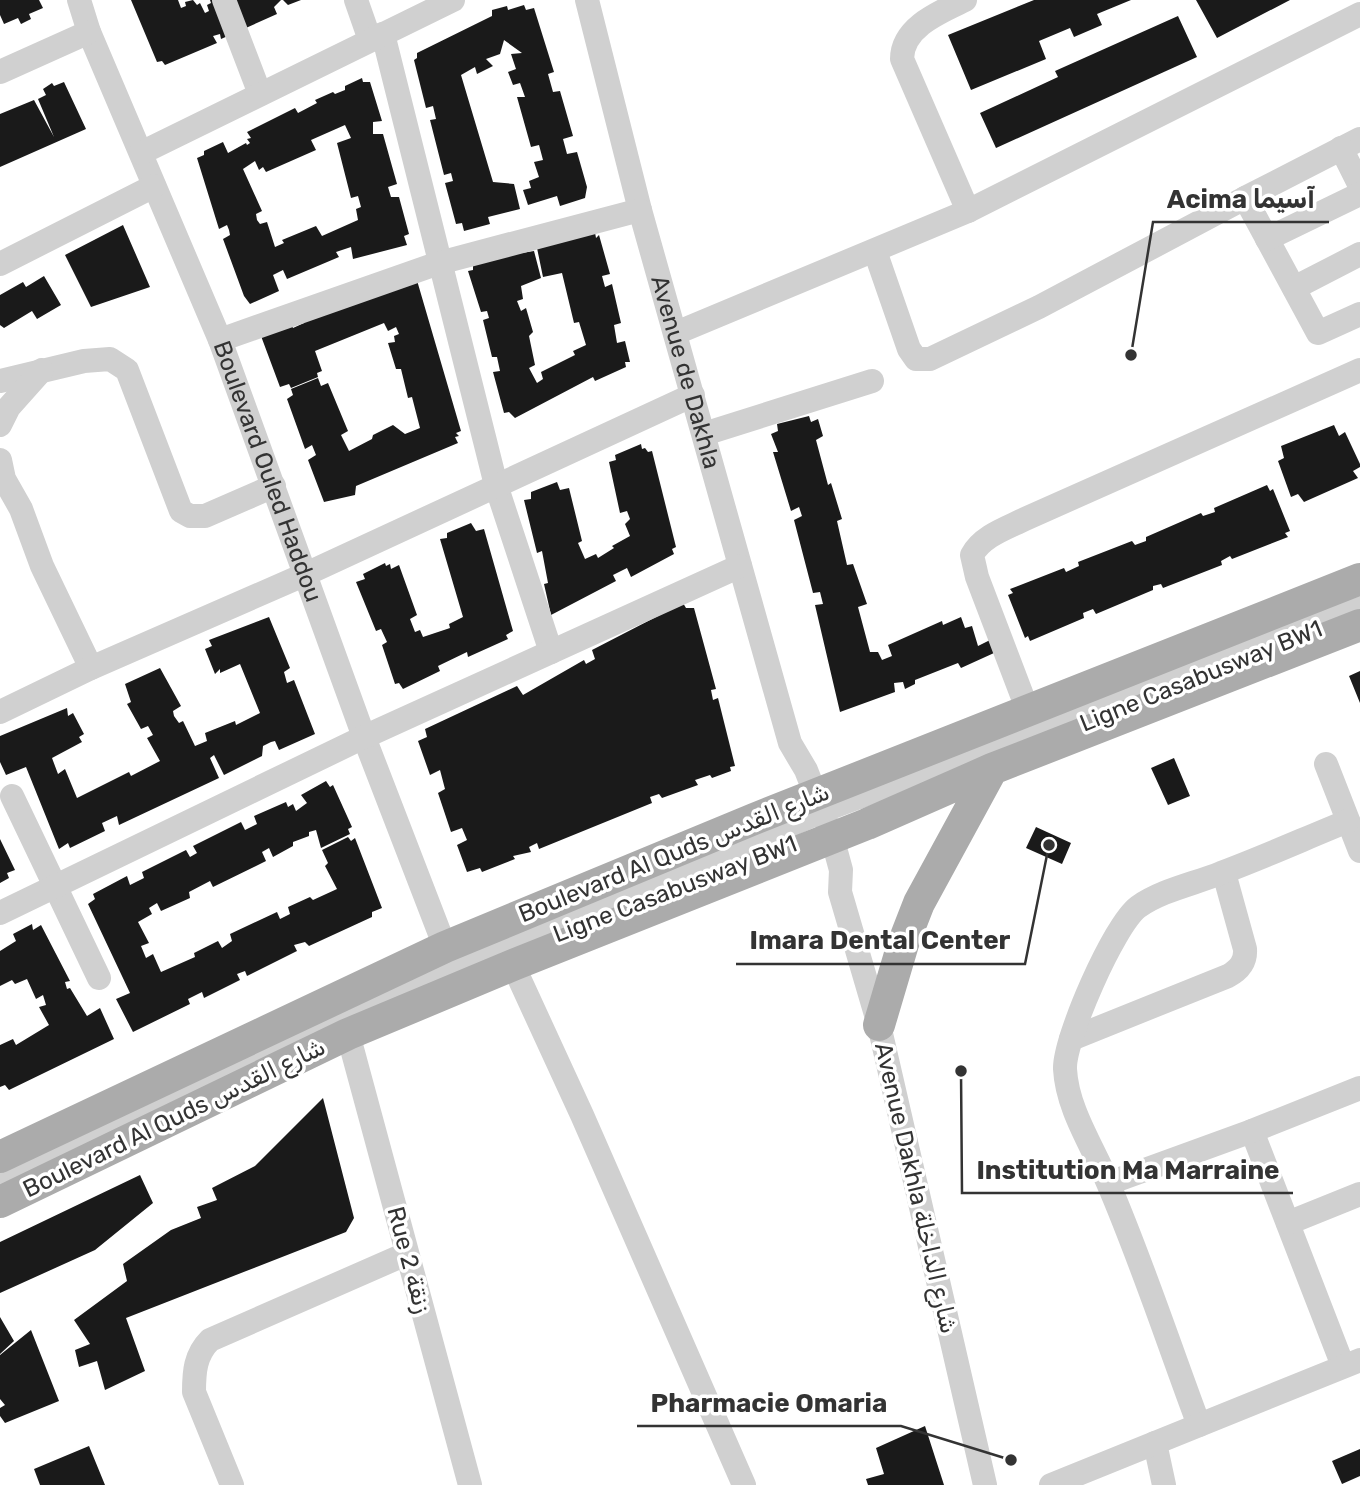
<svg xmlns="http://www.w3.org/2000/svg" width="1360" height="1485" font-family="Rubik,Cairo,sans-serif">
  <rect width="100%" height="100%" fill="#fff"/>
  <path fill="#1a1a1a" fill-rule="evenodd" d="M0 0H39L43 8 29 14 31 19 21 24 18 18 4 24 0 15Z
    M131 0H178L181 8 186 6 185 2 193 0 197 5 200 3 205 13 209 11 207 5 211 3 210 0H281L274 7 277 14 221 39 220 34 213 36 217 43 165 65 162 61 157 62Z
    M283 0H301L288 5Z
    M1034 0H1131L1097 14 1102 25 1074 37 1070 28 1039 41 1046 59 971 90 948 35Z
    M1196 0H1290L1217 38Z
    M524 5 526 10 534 8 554 72 548 74 553 92 560 91 573 136 563 139 567 154 577 152 587 187 585 198 560 206 557 196 528 205 523 190 531 188 529 181 539 177 534 162 543 160 539 145 531 147 517 97H525L520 83 513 85 508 72 516 69 511 54 522 53 504 40 500 54 486 59 493 66 477 74 475 67 461 75 493 182 514 184 520 209 488 217 490 224 464 231 462 223 456 224 445 183 453 181 451 173 444 175 430 120 436 119 433 106 426 108 414 60 417 58V53L492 16V10L507 6 508 10Z
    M1178 16 1197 57 996 148 980 113 1058 77 1055 71Z
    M362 78 363 82H370L382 121 373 122V134H383L397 184 388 187 391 197H399L409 234 404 236 407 245 353 259 351 247 336 252 339 257 287 279 283 270 273 275 279 291 250 304 244 296 223 239 230 235 229 230 227 225 219 229 197 158 204 155V151L223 142 228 153 246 143 247 145 250 143 247 139 251 138 247 132 295 108 298 113 317 103 315 100 333 92 335 94 345 90V86ZM345 125 351 138 337 143 351 198 358 196 361 207 356 209 358 220 322 236 316 226 282 240 284 243 275 247 267 222 260 224 257 220 256 214 262 211 243 169 255 161 259 170 263 167 266 172 316 150 311 140Z
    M64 82 86 129 0 167V114L34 100 54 137 38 99 46 95 43 89 52 83 54 86Z
    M123 225 150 287 91 307 65 255Z
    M594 227 596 238 599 235 610 274 602 276 605 287 612 284 621 323 614 325 617 343 625 341 630 362H625L626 367 595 381 593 377 515 418 509 412 504 413 493 372 500 371 497 357H492L483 320 489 318 487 311 481 312 468 271 473 270V261L534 251 541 278 521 286 523 299 517 301 521 311 526 308 533 332 529 336 535 365 529 368 537 383 543 379 541 372 575 355 573 351 586 345 579 322 574 323 562 273 543 277 537 248Z
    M44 276 61 305 37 319 32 311 4 328 0 325V295L23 282 26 287Z
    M416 277 461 431 456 433 459 436 455 437 458 443 356 486 355 495 324 502 308 460 316 455 312 445 305 449 287 399 293 395 291 389 318 378 321 386 328 383 348 431 341 435 349 451 372 439 373 435 393 425 405 434 420 428 412 397 408 398 401 369H396L388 343 395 342 394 336 399 334 396 327 388 331 384 323 315 351 322 371 317 373 318 377 291 388 289 384 280 387 261 336 286 312 293 328 304 323 302 315Z
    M809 416 811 422 818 419 823 436 816 440 828 485 831 483 842 519 837 521 847 565 853 564 867 604 858 607 870 652H878L882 660 892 656 888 645 942 621 943 625 961 617 965 628 972 626 978 646 990 640 994 653 961 668 958 663 915 680V684L905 689 903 682 894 683 895 692 840 712 815 605 823 604 820 592 813 593 794 520 802 516 799 507 791 511 773 452H778L771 434 778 431 777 424Z
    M1334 425 1339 436 1345 432 1360 464V467L1353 471 1358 478 1304 502 1298 494 1291 497 1278 461 1284 458 1281 446Z
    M641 444 642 449 645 448 648 452 652 451 676 547 672 549 674 554 631 577 627 568 613 575 616 581 551 615 544 584 548 583 542 551 537 553 524 500 531 499V492L557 482 560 490 569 488 582 541 578 543 585 559 596 554 598 558 614 548 612 546 630 536 625 524 630 519 627 511 620 513 609 462 616 460 615 455Z
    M1267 485 1270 491 1273 489 1290 531 1285 533 1288 537 1232 559 1230 556 1221 561 1222 565 1163 588 1161 584 1153 586V590L1096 614 1093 609 1083 613 1084 618 1030 641 1028 636 1025 638 1008 595 1013 593 1010 589 1064 568 1066 572 1079 566 1078 562 1132 541 1135 545 1146 541V537L1201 513 1203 516 1215 512 1214 508Z
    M471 523 476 531 484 529 513 631 506 635 508 639 468 657 467 652 438 666 440 671 403 689 399 683 395 684 382 645 387 642 381 629 376 631 356 582 365 579 363 574 385 563 386 566 390 564 391 569 399 565 417 615 410 619 415 632 420 630 423 637 450 628 449 624 463 617 440 539 447 538V533Z
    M683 603 686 608H694L716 689 711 690 713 700 718 698 735 766 730 767 731 771 712 778 710 775 695 780 698 785 662 798 659 794 650 797 652 803 539 849 537 843 529 847 531 852 513 856 515 859 482 872 480 868 467 872 457 845 467 840 462 828 451 832 438 793 445 789 440 770 430 775 418 741 427 737 425 729 517 686 523 695 584 660 586 664 595 659 592 650Z
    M269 617 290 668 284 672 287 683 294 680 315 734 279 750 275 741 271 742 263 746 262 756 224 775 214 755 210 758 219 778 119 825 117 816 102 823 105 831 70 848 68 843 59 849 26 767 6 775 0 762V736L67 708 68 716 73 713 84 734 79 737 82 742 52 758 58 774 65 769 77 798 129 772 131 776 160 761 147 738 153 735 148 726 141 729 127 704 131 702 125 684 160 668 181 706 173 711 174 716 179 723 183 721 195 746 207 741 205 733 235 721 236 725 260 713 240 664 220 673V669L215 674 205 649 212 646 209 640Z
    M1360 671V703L1349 676Z
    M1174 758 1190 796 1168 805 1151 768Z
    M326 781 330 787 333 785 352 827 348 829 350 834 321 848 316 830 309 832V836L293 842V846L273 857 269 848 262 852 266 861 213 887 210 881 189 892 190 898 161 911 157 903 149 908 152 914 138 922 149 943 141 946 146 958 153 954 161 972 195 957 194 953 218 941 222 948 232 941 230 934 277 912 280 919 290 914 288 907 310 897 313 900 337 889 325 866 328 863 322 850 348 837 351 841 355 838 382 908 372 912V917L309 946 305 942 294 945 297 951 247 976 245 971 237 974 240 980 204 998 202 992 188 999 190 1004 133 1032 116 999 130 993 88 904 95 899 93 894 127 876 130 885 144 878 142 872 186 850 190 857 197 853 193 846 241 822 245 830 257 824 254 816 286 802 288 807 293 804 296 811 307 803 301 795Z
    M1036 827 1071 843 1062 864 1026 848Z
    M0 839 15 870 7 873 9 878 0 883Z
    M32 924 33 930 41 925 70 981 65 982 67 989 70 988 87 1016 100 1008 114 1039 9 1090 5 1085 0 1087V1045L13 1039 16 1045 49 1025 39 1007 46 1005 43 995 36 999 27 979 15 984 12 980 0 986V951L16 941 13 934Z
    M323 1098 354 1218 346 1232 126 1318 145 1371 105 1390 97 1361 79 1367 75 1350 90 1344 74 1320 127 1281 123 1264 171 1230 201 1218 197 1207 217 1200 212 1188 255 1166Z
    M140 1175 153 1203 95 1250 0 1293V1242Z
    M0 1317 14 1341 0 1354Z
    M31 1330 59 1401 5 1423 0 1416V1408L5 1405 0 1399V1355Z
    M925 1426 944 1485H868L866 1479 884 1474 876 1448Z
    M89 1446 105 1485H40L34 1469Z
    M1360 1449V1476L1342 1484 1332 1461Z"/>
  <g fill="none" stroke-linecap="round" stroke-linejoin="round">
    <g stroke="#d0d0d0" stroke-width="24">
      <path id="s1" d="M79 0 89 32 220 340 364 737 445 947"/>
      <path d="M224 0 260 94"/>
      <path d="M356 0 370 40"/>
      <path id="s2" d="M587 0 640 210 790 743 806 770 832 837 841 870 840 892 879 1025 985 1485"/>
      <path d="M965 0C940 12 902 27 902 59L968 211"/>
      <path d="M383 34 496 485 551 652"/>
      <path d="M0 72 89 32"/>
      <path d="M1360 139 1245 198 1318 333 1360 314"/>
      <path d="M1341 148 1360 186"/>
      <path d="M141 153 453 0"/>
      <path d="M1267 239 1360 194"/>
      <path d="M875 251 909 349 916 359H930L1039 307 1245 198"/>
      <path d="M0 264 154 186"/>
      <path d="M1294 288 1360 254"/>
      <path d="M676 333 968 211 1360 14"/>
      <path d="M220 340 439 263 640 210"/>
      <path d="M0 381 84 361 110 359 127 370 181 511 190 516H205L274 486"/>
      <path d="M0 425 9 407 42 370"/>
      <path d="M704 434 872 381"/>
      <path d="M0 460 4 479 21 509 42 566 91 668"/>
      <path d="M1028 711 977 577 972 555C982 536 1007 528 1025 519L1360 370"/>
      <path d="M0 712 91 668 306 574 693 395"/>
      <path d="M1326 764 1360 851"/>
      <path d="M12 796 99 978"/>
      <path d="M0 913 364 737 740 566"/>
      <path d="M513 965 582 1115 744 1485"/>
      <path d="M348 1034 470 1485"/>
      <path d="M1071 1039 1228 976C1239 970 1246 962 1245 949L1224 873"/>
      <path d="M1252 1131 1343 1366"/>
      <path d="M0 1178 412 984 699 860 761 838 822 811 1177 676 1360 602"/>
      <path d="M1109 1183 1252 1131 1360 1088"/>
      <path d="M1288 1223 1360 1194"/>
      <path d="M1199 1425C1169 1345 1142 1262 1108 1183 1093 1147 1067 1109 1065 1069 1064 1039 1114 925 1138 907 1162 890 1194 884 1221 873 1264 857 1306 838 1348 821"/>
      <path d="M1155 1443 1164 1485"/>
      <path d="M232 1485 194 1392C194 1372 195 1355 210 1340L406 1254"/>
      <path d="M1051 1485 1360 1360"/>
    </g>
    <path stroke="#ababab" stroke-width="32" d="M879 1025 903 944 919 903 992 769
      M0 1157 445 947 754 819 1360 579
      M0 1202 348 1034 513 965 867 824 992 769 1360 625"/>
  </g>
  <g text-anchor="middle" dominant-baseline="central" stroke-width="7" stroke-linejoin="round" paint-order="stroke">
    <g font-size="24" fill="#333" stroke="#fff">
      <text stroke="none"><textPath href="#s2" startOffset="385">Avenue de Dakhla</textPath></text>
      <text stroke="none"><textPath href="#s1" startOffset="508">Boulevard Ouled Haddou</textPath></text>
      <text transform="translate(1201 676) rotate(-22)">Ligne Casabusway BW1</text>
      <text transform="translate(674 853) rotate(-22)">Boulevard Al Quds شارع القدس</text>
      <text transform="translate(675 889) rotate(-21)">Ligne Casabusway BW1</text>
      <text transform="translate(174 1118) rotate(-26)">Boulevard Al Quds شارع القدس</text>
      <text transform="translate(916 1188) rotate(77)">Avenue Dakhla شارع الداخلة</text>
      <text transform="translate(409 1260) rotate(75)">Rue 2 زنقة</text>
    </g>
  </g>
  <path fill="none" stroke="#333" stroke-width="2.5" d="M1131 355L1153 222H1329M1049 845L1025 964H736M961 1071L962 1193H1293M1011 1460L901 1426H637"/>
  <g fill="#333" stroke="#fff" stroke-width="2.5">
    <circle cx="1131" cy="355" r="7"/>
    <circle cx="1049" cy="845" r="7"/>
    <circle cx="961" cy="1071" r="7"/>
    <circle cx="1011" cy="1460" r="7"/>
  </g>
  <g font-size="26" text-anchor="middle" font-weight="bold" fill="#333" stroke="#fff" stroke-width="7" stroke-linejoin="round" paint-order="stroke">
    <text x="1241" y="208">Acima آسيما</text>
    <text x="880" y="949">Imara Dental Center</text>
    <text x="1128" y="1179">Institution Ma Marraine</text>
    <text x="769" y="1412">Pharmacie Omaria</text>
  </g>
</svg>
